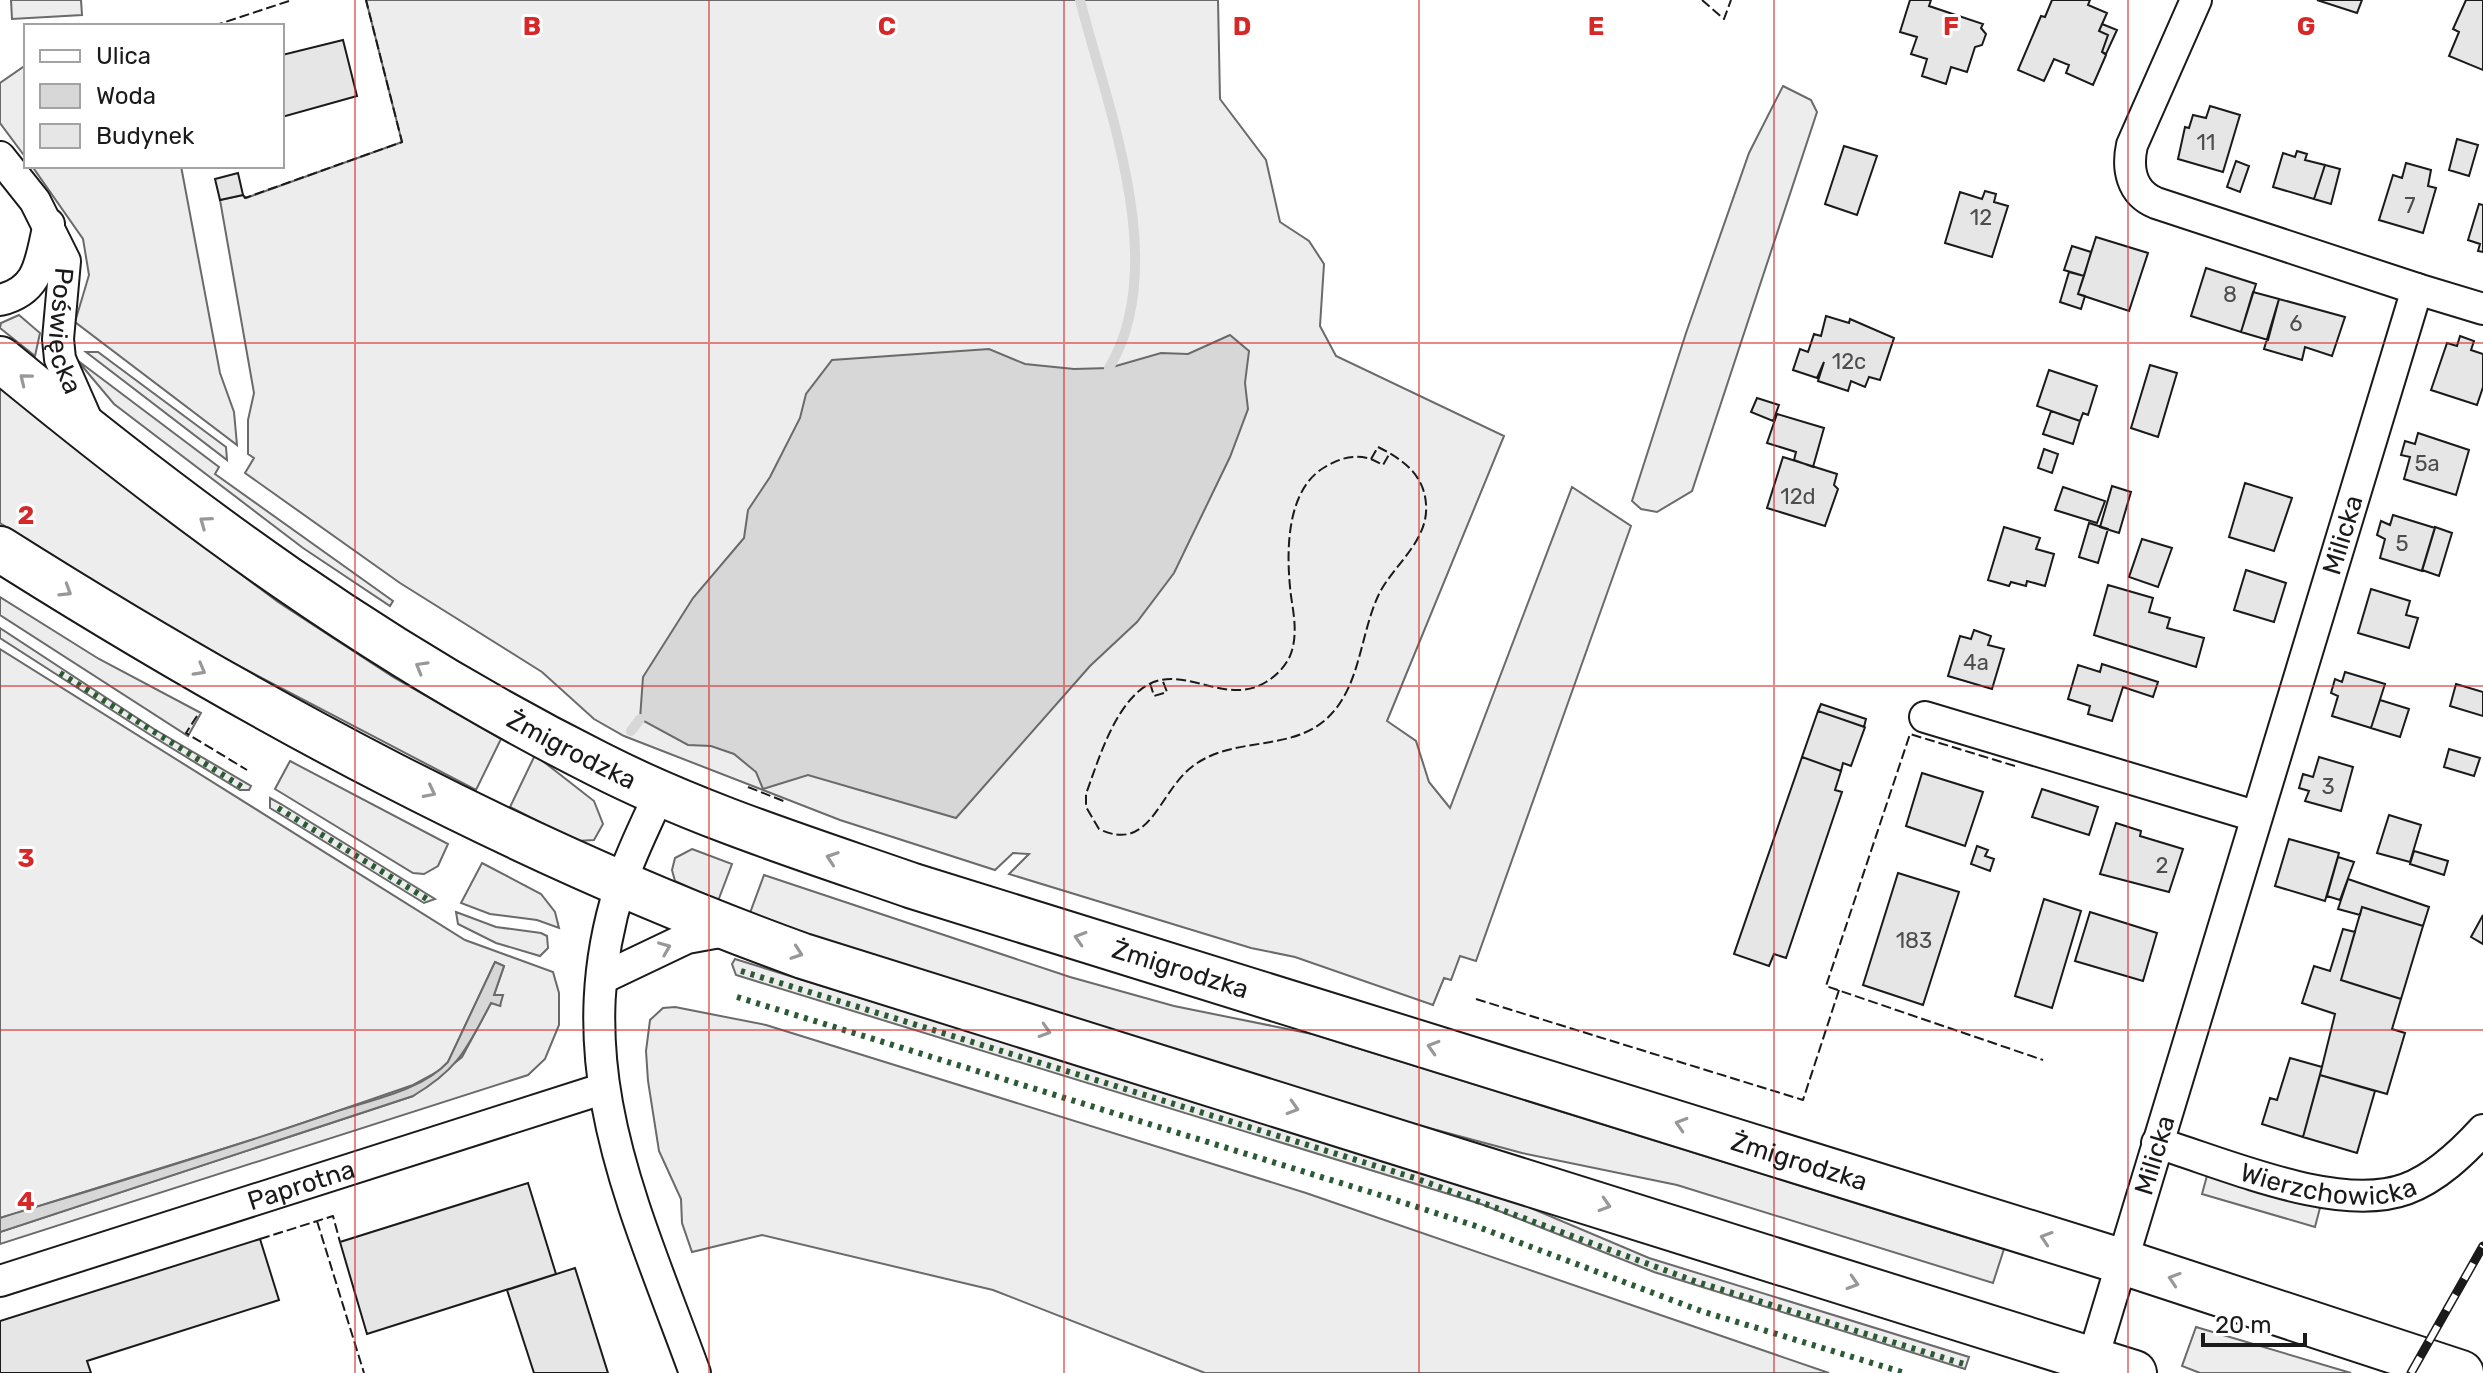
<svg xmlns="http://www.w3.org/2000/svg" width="2483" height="1373" font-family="Rubik,sans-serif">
  <rect width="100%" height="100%" fill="#fff"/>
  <path fill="#ededed" stroke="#6a6a6a" stroke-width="2" d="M11 0H81L82 15 12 19Z
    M366 0H1218L1220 99 1266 160 1280 222 1309 241 1324 264 1320 326 1336 356 1504 436 1387 721 1416 741 1429 782 1450 808 1572 487 1631 526 1476 961 1460 956 1451 980 1444 978 1433 1005 1295 957 1251 948 1009 874 1029 854 1013 853 995 870 840 820 624 736 594 719 542 672 400 583 245 473 254 458 248 454V420L254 393 220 200 243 195 246 198 402 142Z
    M26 65V158L0 123V83Z
    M1783 86 1811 100 1817 112 1692 491 1657 512 1641 509 1632 501 1686 333 1749 153Z
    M32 166H181L220 373 234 412 237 445 75 322 89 275 83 239Z
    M19 315 40 333 35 356 0 328 1 323Z
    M86 352H98L226 447 227 460Z
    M77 360 219 467 215 474 393 601 390 606 303 548 114 404Z
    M0 385 171 522 278 602 393 677 501 739 476 790 220 656 68 567 0 523Z
    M0 597 99 659 201 713 188 736 0 615Z
    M0 628 154 729 251 786 249 790H240L152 736 0 638Z
    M0 649 465 940 553 972 559 993V1025L545 1059 528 1075 0 1244V1232L413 1096 462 1057 491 1003 500 1005 494 995 504 966 495 962 448 1062 439 1071 413 1085 271 1134 0 1218Z
    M535 755 594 801 603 824 594 840 577 841 510 807Z
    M290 761 448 844 438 866 424 874 413 873 275 789Z
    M270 798 281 804 435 899 424 903 270 808Z
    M692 849 732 864 718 901 675 881 672 870 675 858Z
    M482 863 541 894 555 912 559 928 537 920 490 914 461 903Z
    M764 875 1070 977 1174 1006 1312 1034 2004 1249 1993 1283 1677 1185 1522 1153 1403 1121 794 930 750 913Z
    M456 912 496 927 541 933 547 936 548 948 540 956 496 943 458 924Z
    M735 959 1507 1198 1649 1258 1969 1357 1965 1369 1654 1272 1481 1204 736 975 732 964Z
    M675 1007 766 1025 1306 1193 1829 1373H1205L993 1290 762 1235 692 1252 682 1223 681 1199 659 1151 648 1081 646 1051 650 1020 663 1008Z
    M2208 1172 2321 1204 2315 1227 2202 1194Z
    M2196 1327 2351 1373H2200L2182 1366Z"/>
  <path fill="#d7d7d7" stroke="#6a6a6a" stroke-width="2" d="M1230 335 1249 351 1245 383 1248 409 1230 457 1174 573 1137 622 1090 666 956 818 808 775 763 789 756 772 734 754 711 746 688 745 640 719 643 677 693 598 744 538 748 510 770 477 800 418 806 394 832 360 989 349 1025 364 1074 369 1109 368 1161 353 1188 354Z
    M495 962 504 966 494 995H503L500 1006 491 1003C467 1048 459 1069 413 1096L0 1232V1218C111 1184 222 1151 332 1113 370 1100 421 1091 448 1062Z"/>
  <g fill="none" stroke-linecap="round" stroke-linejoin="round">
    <path stroke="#d7d7d7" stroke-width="10" d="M1080 0C1107 107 1171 265 1109 368
      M631 731 640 719"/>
  </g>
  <path fill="#e6e6e6" stroke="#1a1a1a" stroke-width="2" d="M1910 0H1931L1929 6 1983 24 1981 28 1986 34 1982 45 1975 47 1967 72 1951 67 1946 84 1922 76 1927 59 1911 54 1917 37 1900 32Z
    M2052 0H2090L2088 5 2107 13 2099 31 2108 35 2102 52 2106 55 2093 85 2066 73 2069 65 2054 59 2044 81 2018 70 2041 16 2045 17Z
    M2317 0H2362L2357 13Z
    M2466 0H2483V70L2449 56 2459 32 2453 29Z
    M2102 24 2117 30 2106 54 2102 52 2108 35 2099 31Z
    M343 40 357 96 282 117V55Z
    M2210 106 2240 115 2223 172 2178 159 2185 127 2189 128 2193 115 2206 118Z
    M2457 139 2478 145 2469 176 2449 170Z
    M1844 146 1877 156 1857 215 1825 204Z
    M2297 151 2307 154 2305 160 2325 165 2314 199 2273 187 2283 153 2295 157Z
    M2236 161 2249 166 2240 192 2227 187Z
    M2406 163 2431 170 2428 186 2436 188 2423 233 2379 220 2393 175 2402 178Z
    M2325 165 2340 169 2331 204 2314 199Z
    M238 173 243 195 220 200 215 179Z
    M1985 191 1996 194 1994 202 2008 206 1992 257 1945 243 1960 192 1982 199Z
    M2479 204 2483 205V252L2478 251 2480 244 2468 240Z
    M2096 237 2148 253 2129 311 2078 294Z
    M2072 246 2091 252 2084 276 2064 270Z
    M2206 268 2256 284 2241 332 2191 316Z
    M2069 272 2084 276 2078 294 2085 296 2081 309 2060 302Z
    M2253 292 2279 299 2268 340 2241 332Z
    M2279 299 2345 317 2332 356 2305 347 2302 360 2264 349Z
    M1826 316 1849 323 1850 319 1894 338 1880 380 1869 377 1865 387 1851 381 1848 391 1818 381 1824 362 1817 378 1793 370 1800 349 1808 352 1814 334 1821 336Z
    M2460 336 2474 341 2471 350 2483 354V387L2477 405 2431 390 2447 343 2457 346Z
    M2150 365 2177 373 2158 437 2131 428Z
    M2049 370 2097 386 2088 415 2083 413 2080 421 2037 406Z
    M1757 398 1779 405 1773 421 1751 412Z
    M2051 411 2080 421 2073 444 2043 434Z
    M1777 414 1824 428 1813 467 1794 460 1796 452 1767 443Z
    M2418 433 2469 450 2456 495 2404 479 2410 457 2401 455 2405 441 2415 444Z
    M2044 449 2058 454 2052 473 2038 468Z
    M1783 457 1837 474 1834 485 1838 489 1825 526 1767 508Z
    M2245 483 2292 498 2274 551 2229 537Z
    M2112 486 2131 492 2119 533 2100 527Z
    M2063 487 2105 501 2097 523 2055 510Z
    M2393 515 2435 528 2422 571 2380 558 2385 539 2377 535 2381 521 2390 525Z
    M2089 523 2108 529 2098 563 2079 557Z
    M2004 527 2040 538 2036 549 2054 554 2045 586 2027 581 2026 586 2011 582 2009 586 1988 580Z
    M2435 527 2452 533 2439 576 2422 570Z
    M2142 539 2172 548 2158 587 2129 577Z
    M2246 570 2286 583 2274 622 2234 610Z
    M2108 585 2153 598 2149 612 2170 618 2167 628 2204 638 2196 667 2094 635Z
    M2371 589 2410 601 2406 615 2418 618 2409 648 2358 633Z
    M1974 630 1991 636 1988 645 2004 649 1992 689 1948 676 1960 636 1971 639Z
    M2102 664 2158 682 2153 697 2123 687 2112 721 2088 714 2090 706 2068 699 2078 665 2100 672Z
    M2345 672 2385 684 2371 728 2332 716 2338 696 2331 693 2335 679 2342 682Z
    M2456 684 2483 692V716L2450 706Z
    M2380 700 2409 709 2400 737 2371 728Z
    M1821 704 1866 719 1864 727 1818 711Z
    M1818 711 1865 727 1851 766 1843 763 1841 771 1802 757Z
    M2449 749 2480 758 2474 776 2444 767Z
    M1802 757 1841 771 1835 790 1842 792 1786 958 1774 954 1769 966 1734 954Z
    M2319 757 2353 767 2341 811 2305 801 2309 791 2299 788 2303 774 2313 777Z
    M1922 773 1983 792 1965 846 1906 826Z
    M2042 789 2098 807 2089 835 2032 817Z
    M2389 815 2421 825 2410 862 2377 853Z
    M2116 823 2141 831 2140 836 2183 849 2169 892 2100 874Z
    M2289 839 2339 853 2325 901 2275 886Z
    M1977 846 1988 850 1985 856 1994 859 1990 871 1971 864Z
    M2414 851 2448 861 2444 875 2410 864Z
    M2338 857 2354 862 2340 900 2327 896Z
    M1898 873 1959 892 1923 1005 1863 985Z
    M2348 879 2429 907 2423 926 2362 907 2360 915 2338 909Z
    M2044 899 2081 911 2052 1008 2015 996Z
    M2362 907 2423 926 2401 999 2341 980Z
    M2090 912 2157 933 2143 981 2075 961Z
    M2483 915V944L2471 937Z
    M2343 929 2355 932 2341 980 2401 999 2392 1029 2405 1033 2387 1094 2320 1075 2335 1014 2302 1003 2314 966 2330 971Z
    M2290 1058 2322 1067 2303 1137 2262 1124 2270 1098 2277 1100Z
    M2320 1075 2375 1091 2357 1153 2303 1137Z
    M528 1183 556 1274 367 1334 340 1242Z
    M260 1239 279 1300 87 1361 91 1373H0V1321Z
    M575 1268 608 1373H534L507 1290Z"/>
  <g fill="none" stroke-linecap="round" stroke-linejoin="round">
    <defs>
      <g id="minor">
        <path id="s1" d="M0 157 35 201 65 261 58 339 60 359 89 425"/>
        <path d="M2417 289 2483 309"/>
        <path d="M0 300C41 290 40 260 49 224"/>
        <path d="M1925 717 2255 816"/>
        <path d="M660 792C647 823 630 854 620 887 563 1067 635 1207 695 1373"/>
        <path d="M603 978 687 938 731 930"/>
        <path id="s2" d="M2157 1143C2224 1163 2338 1214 2406 1189 2436 1178 2462 1153 2483 1130"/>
        <path id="s3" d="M0 1281 602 1089"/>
        <path id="s4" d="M2093 1358 2417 289 2156 203C2131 193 2127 168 2132 145L2196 0"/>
      </g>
      <g id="secondary">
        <path id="s5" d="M0 359C192 517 375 652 598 764 698 815 807 849 913 886L2120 1261 2461 1373"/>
        <path d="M0 549C253 709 521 854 803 956L2134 1373"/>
      </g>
    </defs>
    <use href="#minor" stroke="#1a1a1a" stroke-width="34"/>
    <use href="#secondary" stroke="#1a1a1a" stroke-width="48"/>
    <use href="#minor" stroke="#fff" stroke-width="30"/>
    <use href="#secondary" stroke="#fff" stroke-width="44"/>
    <defs>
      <path id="rail" d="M2411 1373 2483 1246"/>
    </defs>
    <use href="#rail" stroke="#1a1a1a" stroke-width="9"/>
    <use href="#rail" stroke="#fff" stroke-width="6" stroke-dasharray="18" stroke-linecap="butt"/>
    <path stroke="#2b5a34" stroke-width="6" stroke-dasharray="4 6" stroke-linecap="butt" d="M60 673 244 788
      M278 808 427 899
      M741 971 1415 1178 1697 1282 1964 1364
      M737 997 1383 1196 1473 1225 1701 1311 1905 1373"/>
    <path stroke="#1a1a1a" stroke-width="2" stroke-dasharray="10 4" stroke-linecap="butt" d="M1702 0 1724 19 1731 0
      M213 26 292 0
      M243 195 245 198 402 142 366 0
      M1378 447C1402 459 1424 474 1426 504 1429 541 1394 564 1379 594 1359 636 1361 690 1324 721 1286 752 1233 736 1193 766 1158 792 1151 854 1099 829L1086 807V794C1098 761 1112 714 1139 691 1178 657 1223 709 1266 682 1276 676 1285 667 1290 656 1298 636 1294 616 1291 596 1286 555 1285 490 1325 467 1340 458 1354 454 1371 459Z
      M1371 459 1383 465 1390 453
      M1150 683 1154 696 1167 692 1162 679
      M197 716 186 733 247 770
      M2015 766 1910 734 1826 986 2043 1060
      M748 787 786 802
      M1476 999 1803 1100 1839 990
      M317 1221 364 1373
      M260 1239 333 1216 340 1242"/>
  </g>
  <defs><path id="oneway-chevron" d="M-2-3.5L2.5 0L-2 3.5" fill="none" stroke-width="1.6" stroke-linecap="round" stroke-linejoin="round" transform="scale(2)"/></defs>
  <g stroke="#989898">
    <use href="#oneway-chevron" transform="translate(25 379) rotate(-141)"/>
    <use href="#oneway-chevron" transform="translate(205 522) rotate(-144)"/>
    <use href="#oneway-chevron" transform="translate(66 591) rotate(32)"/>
    <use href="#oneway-chevron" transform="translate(421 667) rotate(-150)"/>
    <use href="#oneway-chevron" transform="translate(200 670) rotate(29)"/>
    <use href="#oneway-chevron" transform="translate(430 792) rotate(27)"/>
    <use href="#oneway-chevron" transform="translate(832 858) rotate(-161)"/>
    <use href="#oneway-chevron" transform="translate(1080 938) rotate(-163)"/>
    <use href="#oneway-chevron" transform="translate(665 948) rotate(-22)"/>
    <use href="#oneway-chevron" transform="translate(797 953) rotate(19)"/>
    <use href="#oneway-chevron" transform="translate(1045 1031) rotate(17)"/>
    <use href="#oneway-chevron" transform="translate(1433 1047) rotate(-163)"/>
    <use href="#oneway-chevron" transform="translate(1293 1108) rotate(17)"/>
    <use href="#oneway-chevron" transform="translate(1681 1124) rotate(-163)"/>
    <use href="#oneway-chevron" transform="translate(1605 1205) rotate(17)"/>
    <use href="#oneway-chevron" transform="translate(2046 1238) rotate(-162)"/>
    <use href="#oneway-chevron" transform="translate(2174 1279) rotate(-162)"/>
    <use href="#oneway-chevron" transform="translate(1853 1283) rotate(17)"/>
  </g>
  <path fill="none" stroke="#d62828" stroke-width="2" stroke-opacity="0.55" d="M355 0V1373M709 0V1373M1064 0V1373M1419 0V1373M1774 0V1373M2128 0V1373M0 343H2483M0 686H2483M0 1030H2483"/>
  <g text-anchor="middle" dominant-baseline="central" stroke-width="6" stroke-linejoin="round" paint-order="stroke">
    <g font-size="22" fill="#4d4d4d">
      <text x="2206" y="142">11</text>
      <text x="2410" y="205">7</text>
      <text x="1981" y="217">12</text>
      <text x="2230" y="294">8</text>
      <text x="2296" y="323">6</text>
      <text x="1849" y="361">12c</text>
      <text x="2427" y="463">5a</text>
      <text x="1798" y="496">12d</text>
      <text x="2402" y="543">5</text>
      <text x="1976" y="662">4a</text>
      <text x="2328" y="786">3</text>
      <text x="2162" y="865">2</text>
      <text x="1914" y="940">183</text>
    </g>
    <g font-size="26" fill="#1a1a1a" stroke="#fff">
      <text stroke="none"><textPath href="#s1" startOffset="194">Poświęcka</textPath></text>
      <text stroke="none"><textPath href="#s4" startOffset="860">Milicka</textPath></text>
      <text stroke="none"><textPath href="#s5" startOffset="694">Żmigrodzka</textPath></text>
      <text stroke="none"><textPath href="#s5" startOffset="1342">Żmigrodzka</textPath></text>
      <text stroke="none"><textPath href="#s4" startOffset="212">Milicka</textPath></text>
      <text stroke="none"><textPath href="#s5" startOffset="1990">Żmigrodzka</textPath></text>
      <text stroke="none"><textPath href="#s2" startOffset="178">Wierzchowicka</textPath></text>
      <text stroke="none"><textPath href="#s3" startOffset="316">Paprotna</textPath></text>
    </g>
  </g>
  <g font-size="26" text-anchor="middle" font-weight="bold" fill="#d62828" stroke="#fff" stroke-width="6" stroke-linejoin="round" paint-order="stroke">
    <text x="532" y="35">B</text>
    <text x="887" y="35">C</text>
    <text x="1242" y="35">D</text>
    <text x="1596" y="35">E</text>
    <text x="1951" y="35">F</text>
    <text x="2306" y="35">G</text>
    <text x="26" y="524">2</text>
    <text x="26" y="867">3</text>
    <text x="26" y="1210">4</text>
  </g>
  <rect x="24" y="24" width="260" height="144" fill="#ffffff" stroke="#a3a3a3" stroke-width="2"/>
  <rect x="40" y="50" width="40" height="12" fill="#ffffff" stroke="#a3a3a3" stroke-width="2"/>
  <text x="96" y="64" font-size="24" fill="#1a1a1a">Ulica</text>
  <rect x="40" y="84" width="40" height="24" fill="#d7d7d7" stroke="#a3a3a3" stroke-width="2"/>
  <text x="96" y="104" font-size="24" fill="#1a1a1a">Woda</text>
  <rect x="40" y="124" width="40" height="24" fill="#e6e6e6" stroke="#a3a3a3" stroke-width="2"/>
  <text x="96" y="144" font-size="24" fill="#1a1a1a">Budynek</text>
  <path d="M2203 1333v12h102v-12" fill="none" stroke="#1a1a1a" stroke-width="4"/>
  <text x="2215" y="1333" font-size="24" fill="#1a1a1a" stroke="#ffffff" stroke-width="6" paint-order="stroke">20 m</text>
</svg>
